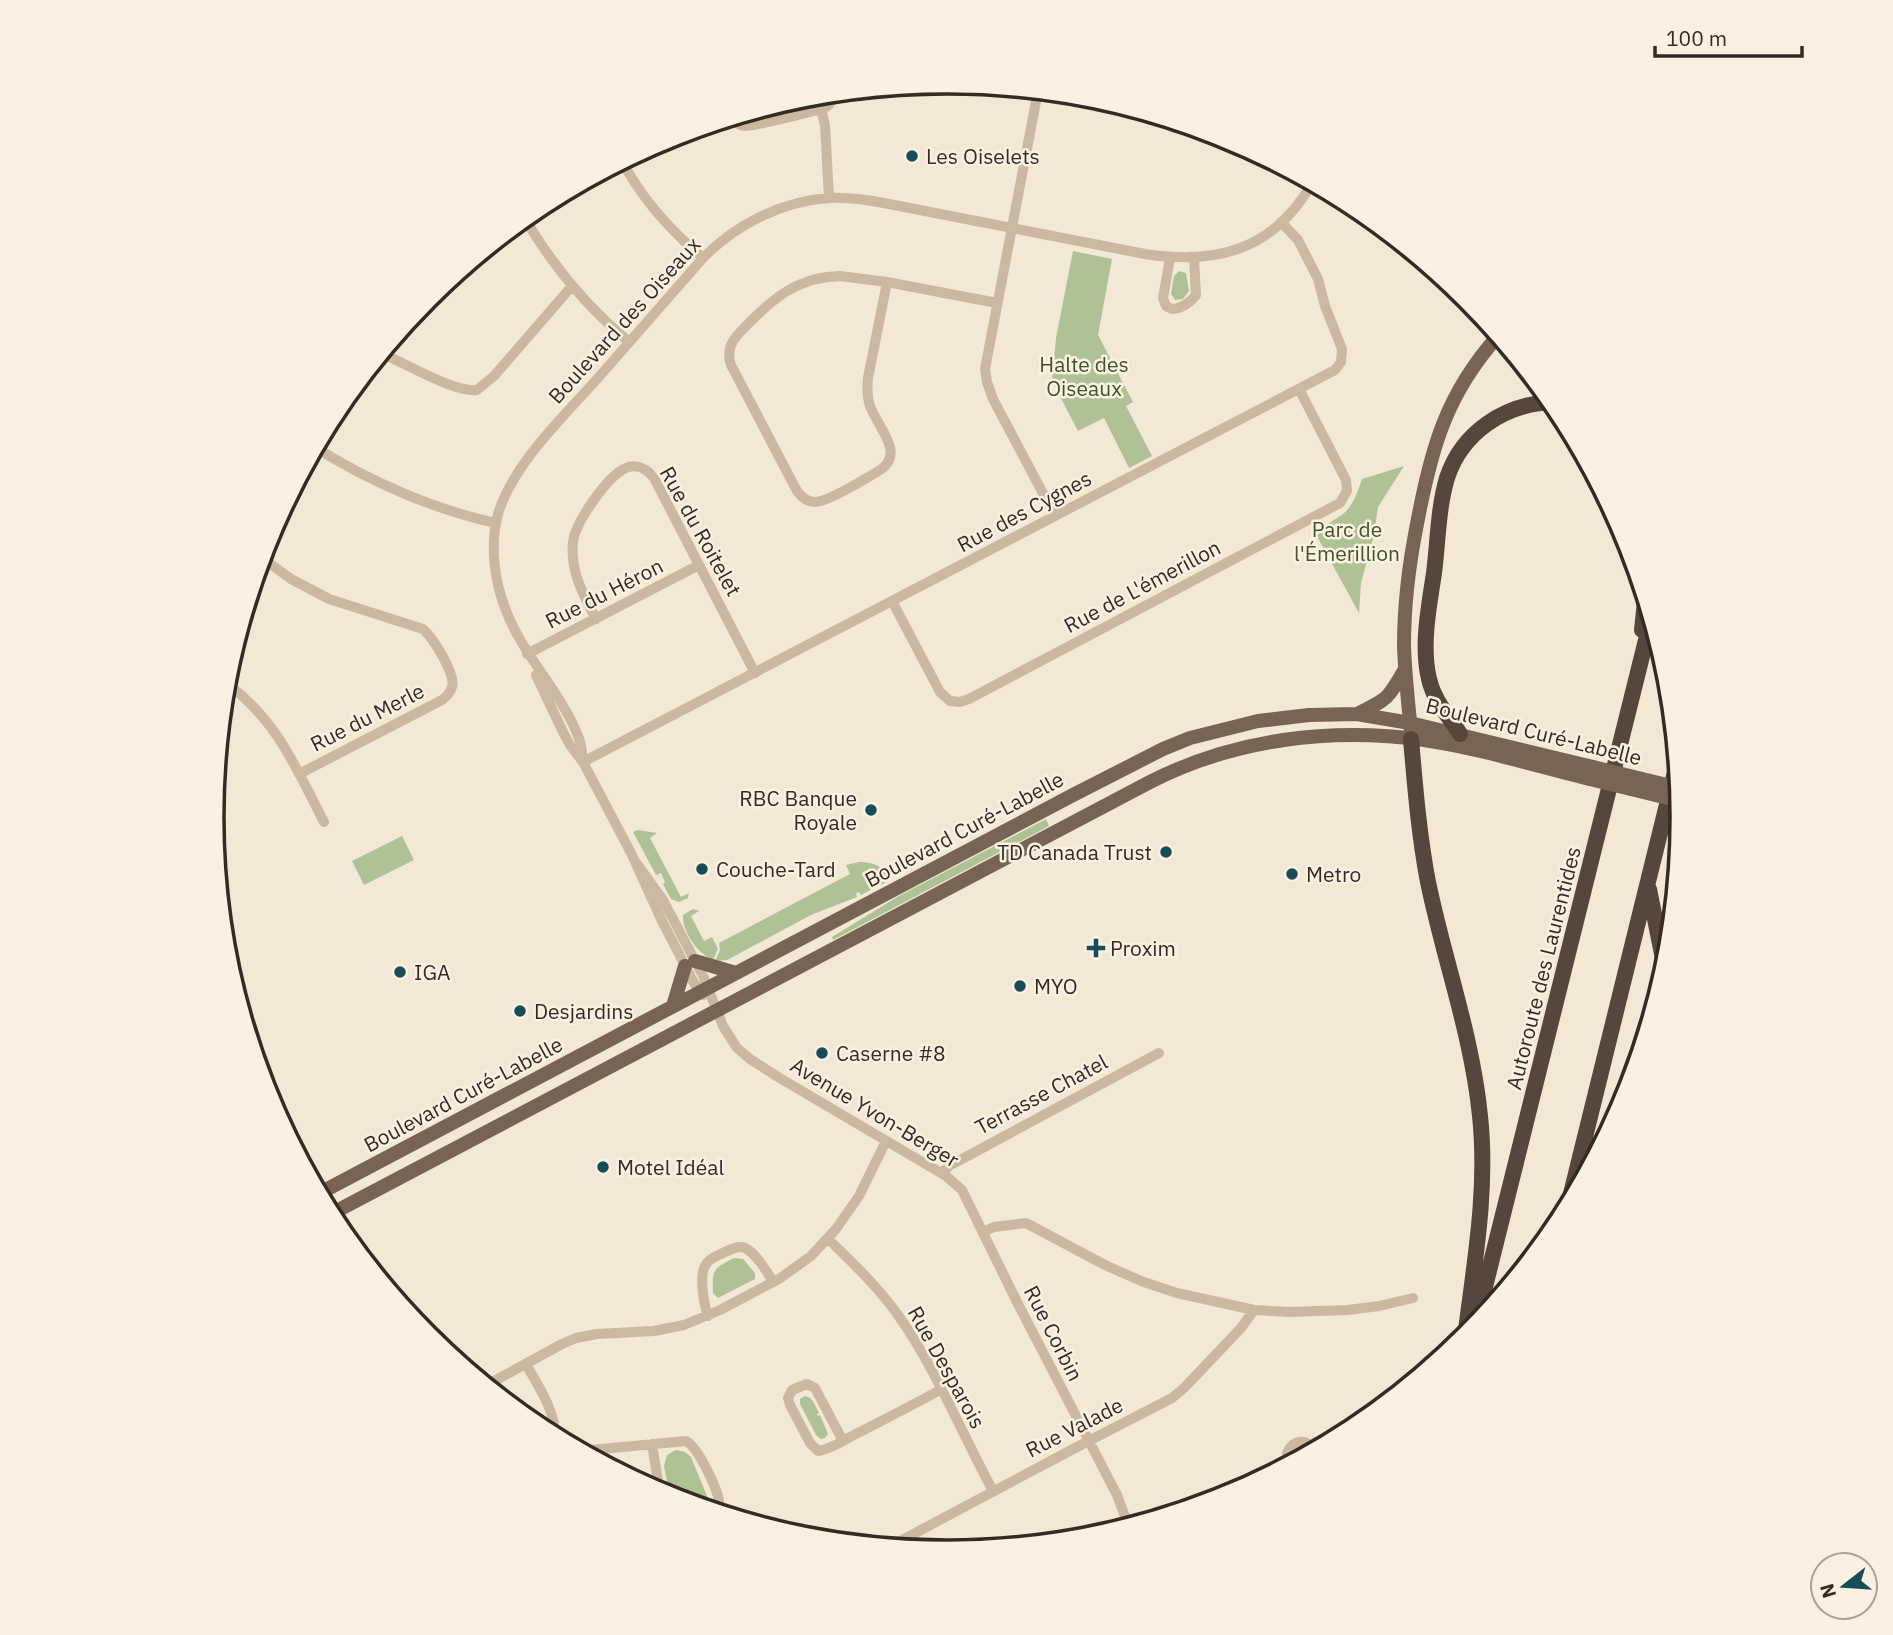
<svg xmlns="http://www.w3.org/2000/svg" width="1893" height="1635" font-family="'IBM Plex Sans',sans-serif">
  <rect width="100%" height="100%" fill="#f2e8d5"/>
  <path fill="#aec295" d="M1073 251 1112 259 1098 335 1133 402 1126 406 1152 456 1129 468 1104 418 1078 431 1052 381 1056 338Z
    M1179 271 1186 273 1189 291 1183 299 1175 300 1171 294 1174 276Z
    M1404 466 1378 507 1374 535 1361 583 1359 613 1314 531C1345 514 1350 515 1362 479Z
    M1046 819 1049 826 833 940 832 937 897 897Z
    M638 830 657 833 650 838 681 897 689 893 688 898 679 902 671 899 663 884 665 882 661 873 656 875 633 832Z
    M402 836 414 860 364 885 352 861Z
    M859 862C873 862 886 867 890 880L861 895 859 892 856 893 857 897 811 915 727 960 715 961 720 950 719 943 850 874 846 865Z
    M693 909 699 911 691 916 704 941 712 937 718 949 713 960C698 954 682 932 683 915Z
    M734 1258 743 1259 755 1273V1279L718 1298 713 1293C712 1269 713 1269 734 1258Z
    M805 1396C813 1397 815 1406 819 1413L817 1414 818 1416 820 1415 828 1434 825 1438 821 1439 816 1435 800 1404V1399Z
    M676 1450 685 1452 691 1457 707 1496 708 1504 706 1509 670 1498 664 1466 667 1455Z"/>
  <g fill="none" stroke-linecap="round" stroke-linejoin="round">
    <path stroke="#cbb8a1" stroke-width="10" d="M1038 91 985 369 987 382 993 399 1055 516
      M821 109 825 125 829 198
      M731 118C735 123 739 126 745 126 751 127 821 110 826 107 832 103 833 99 836 93
      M622 161C642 199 671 231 703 258
      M524 217C552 265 587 307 629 342
      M1170 258 1163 298 1166 306 1172 309C1181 309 1191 302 1196 295L1194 258
      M840 276 887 282 868 378C867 388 867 397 870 406 877 426 906 454 880 470 867 478 828 502 815 502 807 502 802 498 797 491L731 365C725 348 734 338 745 327 773 298 798 277 840 276Z
      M887 282 997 303
      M384 349 390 357 394 359C413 368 458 393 477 390L494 376 572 286
      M315 447C368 481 435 510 496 523
      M261 557 291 579 329 599 423 629C433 638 456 674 452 687 450 693 446 697 442 700L299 774
      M892 601 940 692 950 701 960 702 969 699 1340 503 1347 491 1346 480 1299 389
      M596 619C583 594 570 571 573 542 575 523 608 475 626 468 637 463 647 469 654 478L755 673
      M527 654 699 565
      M536 675 563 732 570 745 583 762 631 853 662 921 694 983 704 995
      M225 682C277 720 295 766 324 822
      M583 762C582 754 582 744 578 736 560 690 522 655 505 608 494 579 490 544 498 514 513 464 564 416 598 378 633 338 668 298 703 258 735 225 782 201 829 198 849 197 869 200 889 204L1145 254C1217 265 1274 250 1312 183
      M583 762 1335 370 1341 362 1342 349 1325 306 1318 279 1298 240 1281 222
      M637 864 663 900 704 978 723 1026 737 1048 750 1059 778 1077 946 1176 962 1190 1017 1302 1117 1495 1129 1527
      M217 878C221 886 225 893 220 902
      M942 1173 950 1165 962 1159 1159 1053
      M983 1232 994 1227 1026 1223 1105 1265 1141 1281 1177 1293 1254 1310 1289 1312 1348 1310 1379 1306 1413 1298
      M828 1239C852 1262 878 1287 898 1315 935 1367 962 1434 993 1491
      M708 1316C704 1305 699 1276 705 1266 708 1259 717 1256 723 1253 729 1250 738 1245 745 1248 755 1252 768 1273 773 1282
      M526 1364C538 1386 556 1411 555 1438
      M485 1386 562 1344 576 1338 597 1334 654 1331 684 1325 720 1310 779 1279 811 1256 836 1229 859 1196 886 1141
      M843 1441 815 1388 807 1384 792 1390 788 1398 790 1405 810 1443 818 1451C832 1449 845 1439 858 1433 885 1419 913 1405 940 1390
      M652 1444 660 1494
      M580 1451 686 1441C698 1447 717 1488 719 1501 719 1507 719 1507 716 1512
      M1289 1464 1287 1453C1293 1439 1307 1438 1315 1450
      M889 1547 1077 1447 1172 1398 1184 1388 1241 1328 1254 1310"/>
    <path stroke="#786454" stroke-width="14" d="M1357 714C1388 699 1388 699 1405 669
      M1411 731C1408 702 1405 674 1404 646 1404 604 1409 564 1417 524 1431 449 1446 394 1498 336
      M695 961 736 973
      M673 1006 685 966
      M318 1194 1073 795 1163 749 1190 738 1258 721 1309 715 1357 714 1410 723 1593 767
      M329 1215 1150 782C1234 739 1331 727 1424 740 1479 748 1536 766 1590 779"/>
    <path stroke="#56463b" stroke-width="16" d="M1642 630 1645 601
      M1460 734C1448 715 1434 701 1429 679 1421 645 1429 607 1434 573 1438 542 1438 508 1447 478 1462 432 1505 404 1552 402
      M1411 739C1415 786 1419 835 1428 882 1444 960 1472 1035 1480 1116 1488 1190 1474 1265 1465 1338
      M1649 889 1665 969
      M1567 1210 1677 764
      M1475 1327 1651 620"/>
    <path stroke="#786454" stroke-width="14" d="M1593 767 1679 788
      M1590 779 1680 801"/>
  </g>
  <g fill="#174d58" stroke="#faf1e2" stroke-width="2.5">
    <circle cx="912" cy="156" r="7"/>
    <circle cx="871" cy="810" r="7"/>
    <circle cx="1166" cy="852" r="7"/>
    <circle cx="702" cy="869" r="7"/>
    <circle cx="1292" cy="874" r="7"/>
    <path d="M1092.5 937.5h7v7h7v7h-7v7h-7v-7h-7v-7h7z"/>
    <circle cx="400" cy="972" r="7"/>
    <circle cx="1020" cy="986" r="7"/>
    <circle cx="520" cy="1011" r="7"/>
    <circle cx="822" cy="1053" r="7"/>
    <circle cx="603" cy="1167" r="7"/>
  </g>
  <g text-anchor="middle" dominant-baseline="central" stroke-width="5" stroke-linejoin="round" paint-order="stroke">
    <g font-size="21" fill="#342b24" stroke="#faf1e2" text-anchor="start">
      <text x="926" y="156">Les Oiselets</text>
      <text x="857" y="798" text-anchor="end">RBC Banque<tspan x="857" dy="24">Royale</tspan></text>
      <text x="1152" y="852" text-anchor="end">TD Canada Trust</text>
      <text x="716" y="869">Couche-Tard</text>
      <text x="1306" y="874">Metro</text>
      <text x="1110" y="948">Proxim</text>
      <text x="414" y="972">IGA</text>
      <text x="1034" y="986">MYO</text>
      <text x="534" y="1011">Desjardins</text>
      <text x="836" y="1053">Caserne #8</text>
      <text x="617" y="1167">Motel Idéal</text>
    </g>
    <g font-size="21" fill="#342b24" stroke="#faf1e2">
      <text transform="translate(624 320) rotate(-48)">Boulevard des Oiseaux</text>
      <text transform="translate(1024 511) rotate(-28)">Rue des Cygnes</text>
      <text transform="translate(701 531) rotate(61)">Rue du Roitelet</text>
      <text transform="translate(1142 586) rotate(-28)">Rue de L'émerillon</text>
      <text transform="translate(604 593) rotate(-27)">Rue du Héron</text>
      <text transform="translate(367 717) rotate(-27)">Rue du Merle</text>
      <text transform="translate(1534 731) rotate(14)">Boulevard Curé-Labelle</text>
      <text transform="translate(964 829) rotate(-28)">Boulevard Curé-Labelle</text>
      <text transform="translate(1543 968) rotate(-76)">Autoroute des Laurentides</text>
      <text transform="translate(463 1094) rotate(-28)">Boulevard Curé-Labelle</text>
      <text transform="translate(1041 1094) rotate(-28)">Terrasse Chatel</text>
      <text transform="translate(875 1112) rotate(31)">Avenue Yvon-Berger</text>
      <text transform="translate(1054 1333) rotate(63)">Rue Corbin</text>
      <text transform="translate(947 1367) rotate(61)">Rue Desparois</text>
      <text transform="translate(1074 1427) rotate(-27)">Rue Valade</text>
    </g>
    <g font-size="21" fill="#3f5426" stroke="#faf1e2">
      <text x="1084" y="364">Halte des<tspan x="1084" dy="24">Oiseaux</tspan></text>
      <text x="1347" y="529">Parc de<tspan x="1347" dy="24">l'Émerillion</tspan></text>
    </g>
  </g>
  <path d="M0 0H1893V1635H0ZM224 817a723 723 0 1 1 1446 0a723 723 0 1 1-1446 0Z" fill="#faf1e2" fill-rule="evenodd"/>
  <path fill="none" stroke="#342b24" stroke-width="3.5" d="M224 817a723 723 0 1 1 1446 0a723 723 0 1 1-1446 0Z"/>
  <g transform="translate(1844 1586) rotate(253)"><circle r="33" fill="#faf1e2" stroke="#aba296" stroke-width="2"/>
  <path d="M0-5L12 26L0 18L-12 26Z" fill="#174d58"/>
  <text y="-10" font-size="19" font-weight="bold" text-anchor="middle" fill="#342b24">N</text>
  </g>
  <path d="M1655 46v10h147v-10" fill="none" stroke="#342b24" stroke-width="3.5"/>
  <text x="1666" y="46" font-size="21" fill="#342b24" stroke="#faf1e2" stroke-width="5" paint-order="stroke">100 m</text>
</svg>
